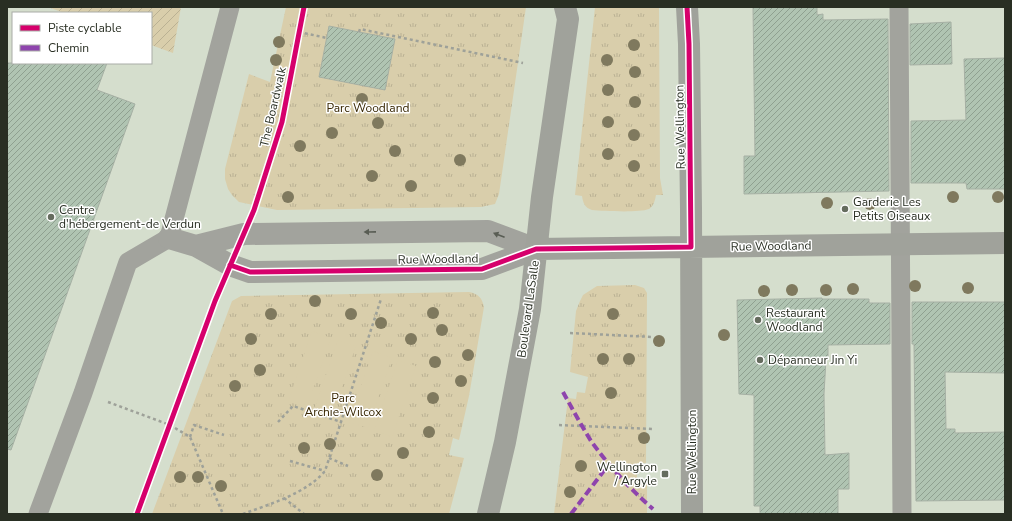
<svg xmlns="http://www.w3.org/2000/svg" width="1012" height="521" font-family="'Nunito Sans',sans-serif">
  <defs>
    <pattern id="grass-tufts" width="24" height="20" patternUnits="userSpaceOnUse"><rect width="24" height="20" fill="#d9ceab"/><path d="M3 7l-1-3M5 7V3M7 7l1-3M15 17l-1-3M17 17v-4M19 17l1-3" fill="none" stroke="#bab193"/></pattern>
    <pattern id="garden-furrows" width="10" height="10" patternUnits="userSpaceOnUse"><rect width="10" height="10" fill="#d9ceab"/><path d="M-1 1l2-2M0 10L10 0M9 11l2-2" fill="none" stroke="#bab193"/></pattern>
    <pattern id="building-hatch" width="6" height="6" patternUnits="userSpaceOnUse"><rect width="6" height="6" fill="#b0c4b2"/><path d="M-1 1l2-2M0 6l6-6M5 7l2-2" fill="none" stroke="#8fa090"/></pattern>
  </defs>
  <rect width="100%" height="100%" fill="#d5decd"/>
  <path fill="url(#grass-tufts)" d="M286 7H526L499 194 495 204 481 207 277 210 239 202 232 195 228 189 225 179V169L249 74 270 82Z
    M595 7H659L660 178 663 195H656C655 200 654 206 649 209 639 213 603 211 592 210 585 208 583 203 582 196L575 195Z
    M635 285 644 288 647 293 646 463H637V480H647V514H554L568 398 576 399 577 392 585 393 588 377 570 372 576 311 580 301 583 295 597 286Z
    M469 292C479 294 482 298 484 307L469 396 459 440 453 438 449 455 464 458 449 514H152L232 301 241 296Z"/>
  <path fill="url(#garden-furrows)" d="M48 7H181L173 53 151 45V13H64Z"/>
  <path fill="#d9ceab" d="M312 331 331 338 307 407 288 402Z
    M338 340 356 346 332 416 314 410Z
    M373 351 392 358 368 428 349 422Z
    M398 360 416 366 392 437 374 430Z"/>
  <path fill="url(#building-hatch)" stroke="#a6b0a4" d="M753 7H817V15L823 14V20L888 19 889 191 744 194V156H755Z
    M951 22 952 64 910 65V24Z
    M329 26 395 39 385 90 319 77Z
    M1005 58V132H1004L1005 189H967L966 183H911V121L966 120 964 59Z
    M7 63H107L97 90 135 104 11 450 7 449Z
    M822 298V299H869V303H890V344L828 345V359H826L824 394 825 455 849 453V489H838V514H760V506H754V395L739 394 737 300Z
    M912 302H1005V373L945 372 946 429H955V433L1005 432V500L916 501 914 344H912Z"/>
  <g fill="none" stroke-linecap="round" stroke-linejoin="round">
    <path stroke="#9ea199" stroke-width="2.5" stroke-dasharray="3 3" stroke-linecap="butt" d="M299 32 327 38
      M359 32 360 29 523 63
      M570 333 653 337
      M108 402 170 425 190 437 223 514
      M278 422 293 406 341 422
      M559 425 653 429
      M190 437 194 425 224 435
      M329 458 348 466
      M290 461 325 471
      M284 498 304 514
      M243 514C270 504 307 493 325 471L381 299"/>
    <path stroke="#a2a39d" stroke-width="19" d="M899 7 902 514
      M38 514 83 393 128 262 169 238 230 7"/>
    <path stroke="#a2a39d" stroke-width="22" d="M169 238 196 246 230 265 250 272 482 269 536 249
      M196 246 244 234 488 231 536 249"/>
    <path stroke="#a0a29b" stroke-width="22" d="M687 7 689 44 691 209 692 514
      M536 249 1005 243
      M488 514 505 442 530 309 542 197 568 19 565 7"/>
    <path stroke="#8e44ad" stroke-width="4" stroke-dasharray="8 4" stroke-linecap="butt" d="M563 392C572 408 581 425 591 441 609 466 630 489 653 509
      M571 514 609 464"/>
    <defs>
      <path id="cycleway" d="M230 265 250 272 482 269 536 249 691 247 689 44 687 7
        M137 514 215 301 254 210 262 185 282 122 304 7"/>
    </defs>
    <use href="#cycleway" stroke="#fff" stroke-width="8"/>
    <use href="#cycleway" stroke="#d6006c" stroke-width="5"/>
  </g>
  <g fill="#7f795e">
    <circle cx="279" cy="42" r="6"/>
    <circle cx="634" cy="45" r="6"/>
    <circle cx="276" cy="60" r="6"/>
    <circle cx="607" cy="60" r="6"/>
    <circle cx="635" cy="72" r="6"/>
    <circle cx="608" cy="90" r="6"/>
    <circle cx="362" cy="99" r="6"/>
    <circle cx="635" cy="102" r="6"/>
    <circle cx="608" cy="122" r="6"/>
    <circle cx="378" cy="123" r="6"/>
    <circle cx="332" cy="133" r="6"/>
    <circle cx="634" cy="135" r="6"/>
    <circle cx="300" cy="146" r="6"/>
    <circle cx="395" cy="151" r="6"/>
    <circle cx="608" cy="154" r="6"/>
    <circle cx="460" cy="160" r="6"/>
    <circle cx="634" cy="166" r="6"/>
    <circle cx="372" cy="176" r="6"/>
    <circle cx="411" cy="186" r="6"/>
    <circle cx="288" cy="197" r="6"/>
    <circle cx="953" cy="197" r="6"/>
    <circle cx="998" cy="197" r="6"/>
    <circle cx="827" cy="203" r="6"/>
    <circle cx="870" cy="204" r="6"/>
    <circle cx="915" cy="286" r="6"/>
    <circle cx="968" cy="288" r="6"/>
    <circle cx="853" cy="289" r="6"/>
    <circle cx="792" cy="290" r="6"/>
    <circle cx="826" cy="290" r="6"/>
    <circle cx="764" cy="291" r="6"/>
    <circle cx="315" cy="301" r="6"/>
    <circle cx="433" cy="313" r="6"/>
    <circle cx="271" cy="314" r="6"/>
    <circle cx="351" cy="314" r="6"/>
    <circle cx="613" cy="314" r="6"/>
    <circle cx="381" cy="323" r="6"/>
    <circle cx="442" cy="330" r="6"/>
    <circle cx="724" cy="335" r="6"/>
    <circle cx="251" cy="339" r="6"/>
    <circle cx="411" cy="339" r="6"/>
    <circle cx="659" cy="341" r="6"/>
    <circle cx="468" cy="355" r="6"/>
    <circle cx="603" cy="359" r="6"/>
    <circle cx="629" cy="359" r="6"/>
    <circle cx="435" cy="362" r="6"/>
    <circle cx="260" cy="370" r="6"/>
    <circle cx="461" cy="381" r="6"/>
    <circle cx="235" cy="386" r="6"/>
    <circle cx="611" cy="393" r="6"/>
    <circle cx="433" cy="398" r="6"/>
    <circle cx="429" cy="432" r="6"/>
    <circle cx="644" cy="438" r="6"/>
    <circle cx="330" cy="444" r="6"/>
    <circle cx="304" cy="448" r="6"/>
    <circle cx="403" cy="453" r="6"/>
    <circle cx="581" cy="466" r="6"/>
    <circle cx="377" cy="475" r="6"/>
    <circle cx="180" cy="477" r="6"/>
    <circle cx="198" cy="477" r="6"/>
    <circle cx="221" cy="486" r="6"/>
    <circle cx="570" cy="492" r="6"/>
  </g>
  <defs><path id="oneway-solid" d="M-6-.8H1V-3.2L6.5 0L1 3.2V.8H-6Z"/></defs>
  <g fill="#595d54">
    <use href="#oneway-solid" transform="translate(370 232) rotate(179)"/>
    <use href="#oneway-solid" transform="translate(499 235) rotate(-159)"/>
  </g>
  <g fill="#656c5e" stroke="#fff" stroke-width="1.5">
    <circle cx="845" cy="209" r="4"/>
    <circle cx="51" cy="217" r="4"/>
    <circle cx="758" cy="320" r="4"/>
    <circle cx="760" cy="360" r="4"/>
    <rect x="661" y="470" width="8" height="8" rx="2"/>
  </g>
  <g text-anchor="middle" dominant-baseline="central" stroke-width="3" stroke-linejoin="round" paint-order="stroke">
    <g font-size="12" fill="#292f23" stroke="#fff">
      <text transform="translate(273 107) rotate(-77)">The Boardwalk</text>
      <text transform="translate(680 127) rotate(-91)">Rue Wellington</text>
      <text transform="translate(771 246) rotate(-1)">Rue Woodland</text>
      <text transform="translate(438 259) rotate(-1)">Rue Woodland</text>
      <text transform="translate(528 309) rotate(-82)">Boulevard LaSalle</text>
      <text transform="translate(692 452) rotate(-90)">Rue Wellington</text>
    </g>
    <g font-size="12" fill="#382703" stroke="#fff">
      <text x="368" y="108">Parc Woodland</text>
      <text x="343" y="398">Parc<tspan x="343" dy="14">Archie-Wilcox</tspan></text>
    </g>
    <g font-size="12" fill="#292f23" stroke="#fff" text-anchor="start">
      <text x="853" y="202">Garderie Les<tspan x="853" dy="14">Petits Oiseaux</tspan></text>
      <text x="59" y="210">Centre<tspan x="59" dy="14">d'hébergement-de Verdun</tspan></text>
      <text x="766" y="313">Restaurant<tspan x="766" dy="14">Woodland</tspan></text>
      <text x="768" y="360">Dépanneur Jin Yi</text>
      <text x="657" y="467" text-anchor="end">Wellington<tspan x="657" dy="14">/ Argyle</tspan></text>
    </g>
  </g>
  <rect width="1012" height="521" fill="none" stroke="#292f23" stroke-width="16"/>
  <rect x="12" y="12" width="140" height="52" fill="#ffffff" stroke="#a9aca7"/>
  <rect x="20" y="25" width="20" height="6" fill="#d6006c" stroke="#a9aca7"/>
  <text x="48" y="32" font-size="12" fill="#292f23">Piste cyclable</text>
  <rect x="20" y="45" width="20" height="6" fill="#8e44ad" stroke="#a9aca7"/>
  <text x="48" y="52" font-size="12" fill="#292f23">Chemin</text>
</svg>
